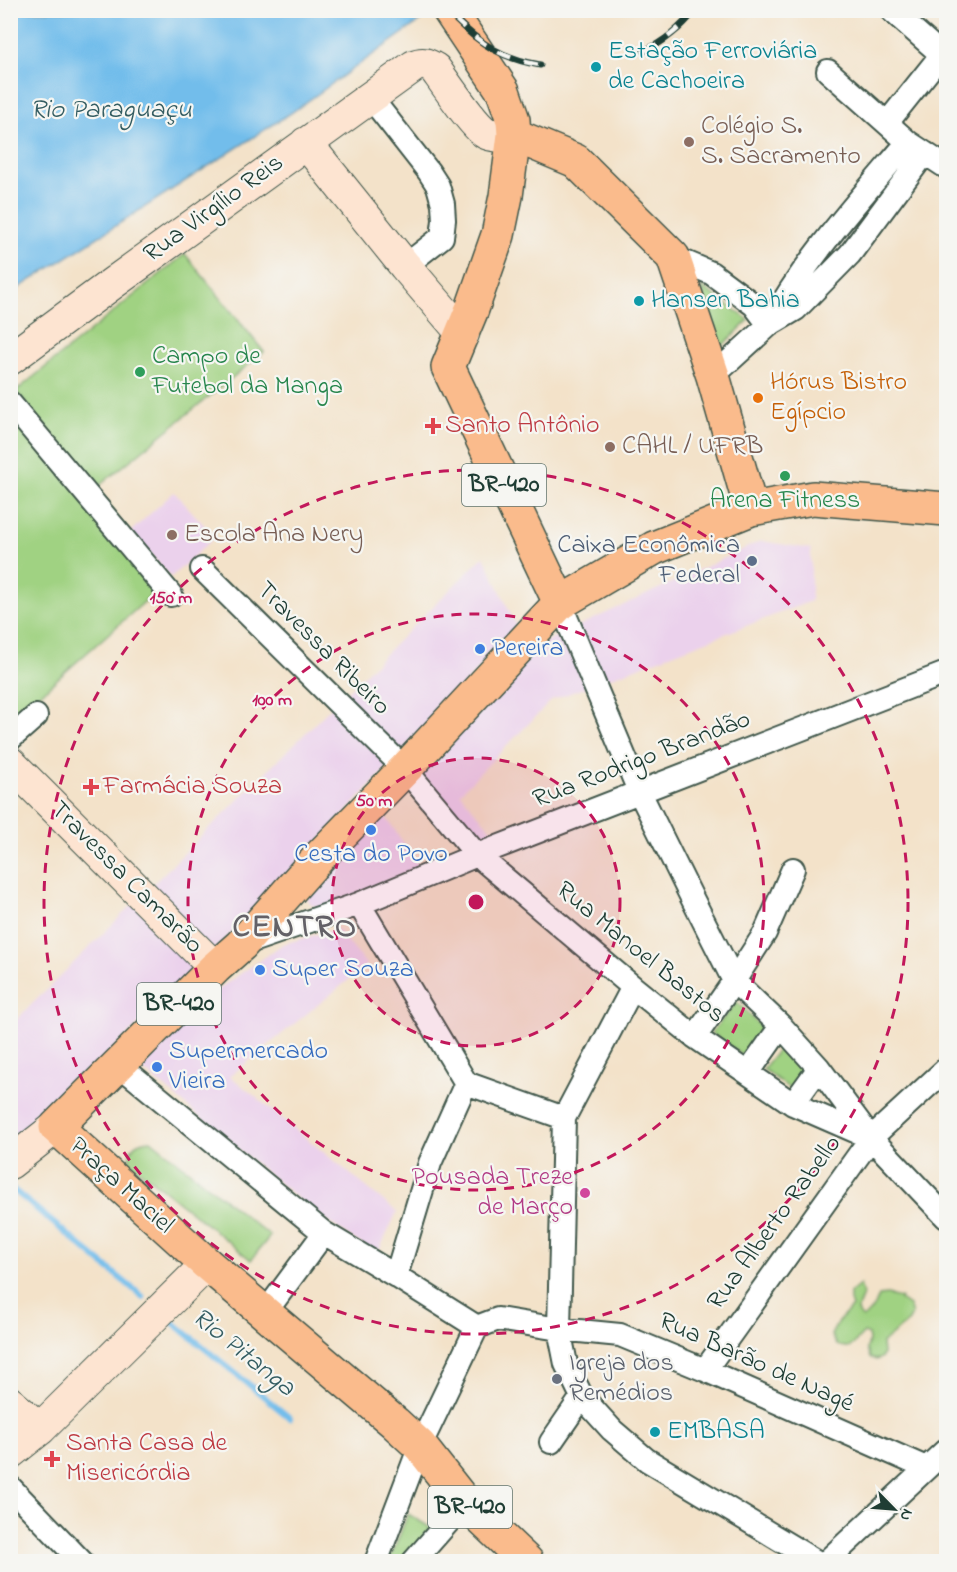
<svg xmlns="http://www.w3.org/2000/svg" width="957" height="1572" font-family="'Indie Flower',sans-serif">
  <rect width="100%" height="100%" fill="#f6f6f2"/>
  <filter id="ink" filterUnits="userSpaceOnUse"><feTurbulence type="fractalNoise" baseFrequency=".0167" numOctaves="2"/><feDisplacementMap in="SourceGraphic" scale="12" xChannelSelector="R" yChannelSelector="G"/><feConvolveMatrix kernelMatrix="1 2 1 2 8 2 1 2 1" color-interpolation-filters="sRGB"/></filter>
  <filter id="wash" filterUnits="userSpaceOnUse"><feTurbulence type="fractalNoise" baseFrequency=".008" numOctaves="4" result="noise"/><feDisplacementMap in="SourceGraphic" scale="24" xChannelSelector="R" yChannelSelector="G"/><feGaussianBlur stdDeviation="1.35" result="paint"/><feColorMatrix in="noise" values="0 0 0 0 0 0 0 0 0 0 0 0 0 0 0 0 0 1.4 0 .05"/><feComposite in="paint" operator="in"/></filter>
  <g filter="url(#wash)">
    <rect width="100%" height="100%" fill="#f3e2c9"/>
    <path fill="#ebd1ec" d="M174 492 215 537 171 577 130 532Z
      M761 541 811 549V601L552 700 460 793 498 838 475 836 420 776 538 645Z
      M484 556 517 627 265 900 11 1150V1025Z
      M379 807 420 867 324 911 311 904 297 883Z
      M337 929 367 965 230 1076 397 1212 377 1255 314 1212 141 1068 213 993 283 944Z"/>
    <path fill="#a0d282" stroke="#60885b" stroke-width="1.5" d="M185 254 264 352 95 489 16 391Z
      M701 286 749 320 721 347Z
      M10 408 159 589 11 720H10Z
      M737 1002 764 1030 744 1056 711 1033Z
      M781 1046 807 1070 793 1091 763 1069Z
      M151 1140 270 1236 251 1260 129 1162C130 1146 135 1141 151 1140Z
      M860 1285 863 1294C861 1304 853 1310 863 1318L875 1306 879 1296 887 1295 901 1298 900 1300 909 1306 912 1314 909 1321 882 1343 883 1354 881 1358 876 1360 870 1358 867 1349 869 1340 868 1335 864 1333C853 1343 854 1351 837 1345L831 1335 838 1322 852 1307 850 1301V1293Z
      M408 1514 431 1528 406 1561 389 1562Z"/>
    <path fill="#72bdeb" stroke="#487d90" stroke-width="1.5" d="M11 11H434L291 113 11 293Z"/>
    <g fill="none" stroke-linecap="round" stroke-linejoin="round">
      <path stroke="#72bdeb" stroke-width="6" d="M10 1187 143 1297
        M170 1320 290 1418"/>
    </g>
  </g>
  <g filter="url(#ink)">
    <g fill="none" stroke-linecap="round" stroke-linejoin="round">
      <defs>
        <path id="street" d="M891 10 942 55
          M828 71 908 142 946 167
          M371 98 429 172 438 186 443 204 444 220 442 237 405 266
          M887 123 946 49
          M673 257 711 273 754 305 769 325
          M770 324C807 257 859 200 908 142
          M713 376 769 325 796 309 850 254 925 153
          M10 403 171 595
          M202 569 405 769 477 855 633 987 695 1037 793 1104 871 1138
          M560 603 639 791 693 900 734 981 781 1026 819 1068 871 1138 946 1217
          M10 739 36 716
          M359 904 466 1083 564 1118
          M246 943 359 904 477 855 946 673
          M633 987 564 1118 559 1329 566 1364 582 1397 612 1430 647 1460 817 1562
          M695 1037 734 981 765 933 793 869
          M118 1064 324 1233 396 1276 477 1327 498 1319 559 1329 620 1335 705 1370 926 1468
          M748 1073 781 1026
          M793 1104 819 1068
          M396 1276 430 1163 466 1083
          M265 1313 324 1233
          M705 1370 871 1138 946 1069
          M551 1442 582 1397
          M10 1487 82 1562
          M376 1562 420 1446 477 1327
          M413 1562 465 1503
          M826 1562 946 1450"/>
        <path id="secondary" d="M306 143 405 266 463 334
          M10 359 113 283 414 66C423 62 427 64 435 69 445 83 474 126 486 133 494 137 506 135 514 135
          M10 763 215 968
          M10 1163 56 1127
          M10 1403 40 1429
          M10 1453 40 1429 207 1264"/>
        <path id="primary" d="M449 10 503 91 513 120 514 135 506 196 498 235 472 309 448 367 560 603
          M514 135 576 161 673 257 713 376 751 509
          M527 1562 465 1503 420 1446 395 1423 207 1264 56 1127 215 968 241 945 321 855 405 769 560 603 654 548 751 509 813 498 946 509"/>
      </defs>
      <use href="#street" stroke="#3f564a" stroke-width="26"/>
      <use href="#secondary" stroke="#3f564a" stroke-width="34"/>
      <use href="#primary" stroke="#3f564a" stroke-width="36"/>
      <use href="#street" stroke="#fff" stroke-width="22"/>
      <use href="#secondary" stroke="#fde4d1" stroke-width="32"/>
      <use href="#primary" stroke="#fabb8c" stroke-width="33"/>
      <defs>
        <path id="rail" d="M454 18C480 44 503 59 540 65
          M644 51C663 43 682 27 695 10"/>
      </defs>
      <use href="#rail" stroke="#1f3d34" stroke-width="7"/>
      <use href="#rail" stroke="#f6f6f2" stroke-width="4.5" stroke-dasharray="14" stroke-linecap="butt"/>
    </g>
  </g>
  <circle cx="476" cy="902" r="144" fill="#c2185b" fill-opacity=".12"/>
  <g fill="none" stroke="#c2185b" stroke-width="3" stroke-dasharray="10 8">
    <circle cx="476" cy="902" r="144"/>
    <circle cx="476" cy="902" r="288"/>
    <circle cx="476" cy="902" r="432"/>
  </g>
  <g fill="#0f9aa8" stroke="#f6f6f2" stroke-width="2">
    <circle cx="596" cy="67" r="6"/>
    <circle cx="639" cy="301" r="6"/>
    <circle cx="655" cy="1432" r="6"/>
  </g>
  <g fill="#8d6e63" stroke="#f6f6f2" stroke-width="2">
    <circle cx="689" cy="142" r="6"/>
    <circle cx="610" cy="447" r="6"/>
    <circle cx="172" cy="535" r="6"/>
  </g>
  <g fill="#2e9e5b" stroke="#f6f6f2" stroke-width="2">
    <circle cx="140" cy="372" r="6"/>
    <circle cx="785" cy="476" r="6"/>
  </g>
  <circle fill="#e8710a" stroke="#f6f6f2" stroke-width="2" cx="758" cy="398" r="6"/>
  <g fill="#e0444e" stroke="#f6f6f2" stroke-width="2">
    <path d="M430 417h6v6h6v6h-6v6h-6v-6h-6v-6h6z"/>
    <path d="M88 778h6v6h6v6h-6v6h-6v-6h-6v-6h6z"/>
    <path d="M49 1450h6v6h6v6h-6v6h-6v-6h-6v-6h6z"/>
  </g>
  <circle fill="#5c6f8a" stroke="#f6f6f2" stroke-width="2" cx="752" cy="561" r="6"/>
  <g fill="#3f7fe0" stroke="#f6f6f2" stroke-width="2">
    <circle cx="480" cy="649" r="6"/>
    <circle cx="371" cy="830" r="6"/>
    <circle cx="260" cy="970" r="6"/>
    <circle cx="157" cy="1067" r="6"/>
  </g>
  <circle fill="#d1479c" stroke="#f6f6f2" stroke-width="2" cx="585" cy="1193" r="6"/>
  <circle fill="#6b7280" stroke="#f6f6f2" stroke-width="2" cx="557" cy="1379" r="6"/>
  <g text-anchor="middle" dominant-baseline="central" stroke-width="4.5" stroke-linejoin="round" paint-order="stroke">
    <g fill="#f6f6f2" stroke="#60746d" stroke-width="1.5">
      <rect x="462" y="464" width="84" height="42" rx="4.5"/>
      <rect x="137" y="983" width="84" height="42" rx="4.5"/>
      <rect x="428" y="1486" width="84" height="42" rx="4.5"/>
    </g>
    <g font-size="24" font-weight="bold" fill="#1f3d34">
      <text x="504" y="485">BR-420</text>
      <text x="179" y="1004">BR-420</text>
      <text x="470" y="1507">BR-420</text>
    </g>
    <g font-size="26" fill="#0d838f" stroke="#f6f6f2" text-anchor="start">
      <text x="608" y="52">Estação Ferroviária<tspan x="608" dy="30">de Cachoeira</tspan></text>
      <text x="651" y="301">Hansen Bahia</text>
      <text x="667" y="1432">EMBASA</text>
    </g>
    <g font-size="26" fill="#785e54" stroke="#f6f6f2" text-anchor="start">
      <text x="701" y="127">Colégio S.<tspan x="701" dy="30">S. Sacramento</tspan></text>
      <text x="622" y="447">CAHL / UFRB</text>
      <text x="184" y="535">Escola Ana Nery</text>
    </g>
    <g font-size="26" fill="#1f3d34" stroke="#f6f6f2">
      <text transform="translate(214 209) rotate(-36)">Rua Virgílio Reis</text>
      <text transform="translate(323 649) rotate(45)">Travessa Ribeiro</text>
      <text transform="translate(642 760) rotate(-21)">Rua Rodrigo Brandão</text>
      <text transform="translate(126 878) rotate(45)">Travessa Camarão</text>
      <text transform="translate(640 953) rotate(39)">Rua Manoel Bastos</text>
      <text transform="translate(121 1186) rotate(42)">Praça Maciel</text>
      <text transform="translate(775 1223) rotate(-54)">Rua Alberto Rabello</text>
      <text transform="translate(756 1363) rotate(24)">Rua Barão de Nagé</text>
    </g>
    <g font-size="26" fill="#27864d" stroke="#f6f6f2" text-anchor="start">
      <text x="152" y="357">Campo de<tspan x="152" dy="30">Futebol da Manga</tspan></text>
      <text x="785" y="501" text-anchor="middle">Arena Fitness</text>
    </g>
    <g font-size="26" fill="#c56008" stroke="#f6f6f2" text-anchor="start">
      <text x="770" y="383">Hórus Bistro<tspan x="770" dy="30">Egípcio</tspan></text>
    </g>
    <g font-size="26" fill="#be3a42" stroke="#f6f6f2" text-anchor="start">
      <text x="445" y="426">Santo Antônio</text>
      <text x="103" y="787">Farmácia Souza</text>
      <text x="66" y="1444">Santa Casa de<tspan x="66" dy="30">Misericórdia</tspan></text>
    </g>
    <g font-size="26" fill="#4e5e75" stroke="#f6f6f2" text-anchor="end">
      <text x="740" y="546">Caixa Econômica<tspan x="740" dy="30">Federal</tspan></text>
    </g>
    <g font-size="26" fill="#366cbe" stroke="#f6f6f2" text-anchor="start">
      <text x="492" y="649">Pereira</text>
      <text x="371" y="855" text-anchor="middle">Cesta do Povo</text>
      <text x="272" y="970">Super Souza</text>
      <text x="169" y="1052">Supermercado<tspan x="169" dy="30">Vieira</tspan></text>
    </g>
    <g font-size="26" fill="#b23c85" stroke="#f6f6f2" text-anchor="end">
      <text x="573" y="1178">Pousada Treze<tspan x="573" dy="30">de Março</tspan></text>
    </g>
    <g font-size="26" fill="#5b616d" stroke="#f6f6f2" text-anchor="start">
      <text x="569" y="1364">Igreja dos<tspan x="569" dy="30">Remédios</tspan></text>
    </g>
    <g font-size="27" font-style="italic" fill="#345d62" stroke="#f6f6f2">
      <text x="111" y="110">Rio Paraguaçu</text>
      <text transform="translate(243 1353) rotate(39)">Rio Pitanga</text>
    </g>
    <g font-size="32" font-weight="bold" letter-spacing="1.5" fill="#636167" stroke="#f6f6f2">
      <text x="295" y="928">CENTRO</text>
    </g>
  </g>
  <circle cx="476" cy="902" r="9" fill="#c2185b" stroke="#f6f6f2" stroke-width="3"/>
  <g font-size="18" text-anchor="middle" font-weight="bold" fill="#c2185b" stroke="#f6f6f2" stroke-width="4.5" stroke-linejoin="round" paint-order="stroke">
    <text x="171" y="603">150 m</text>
    <text x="272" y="705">100 m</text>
    <text x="374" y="806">50 m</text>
  </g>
  <rect width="957" height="1572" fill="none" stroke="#f6f6f2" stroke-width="36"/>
  <g transform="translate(894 1509) rotate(115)" stroke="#f6f6f2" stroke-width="4.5" paint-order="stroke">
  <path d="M0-4.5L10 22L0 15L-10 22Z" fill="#1f3d34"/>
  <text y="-9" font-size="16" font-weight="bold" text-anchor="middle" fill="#1f3d34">N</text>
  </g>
</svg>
